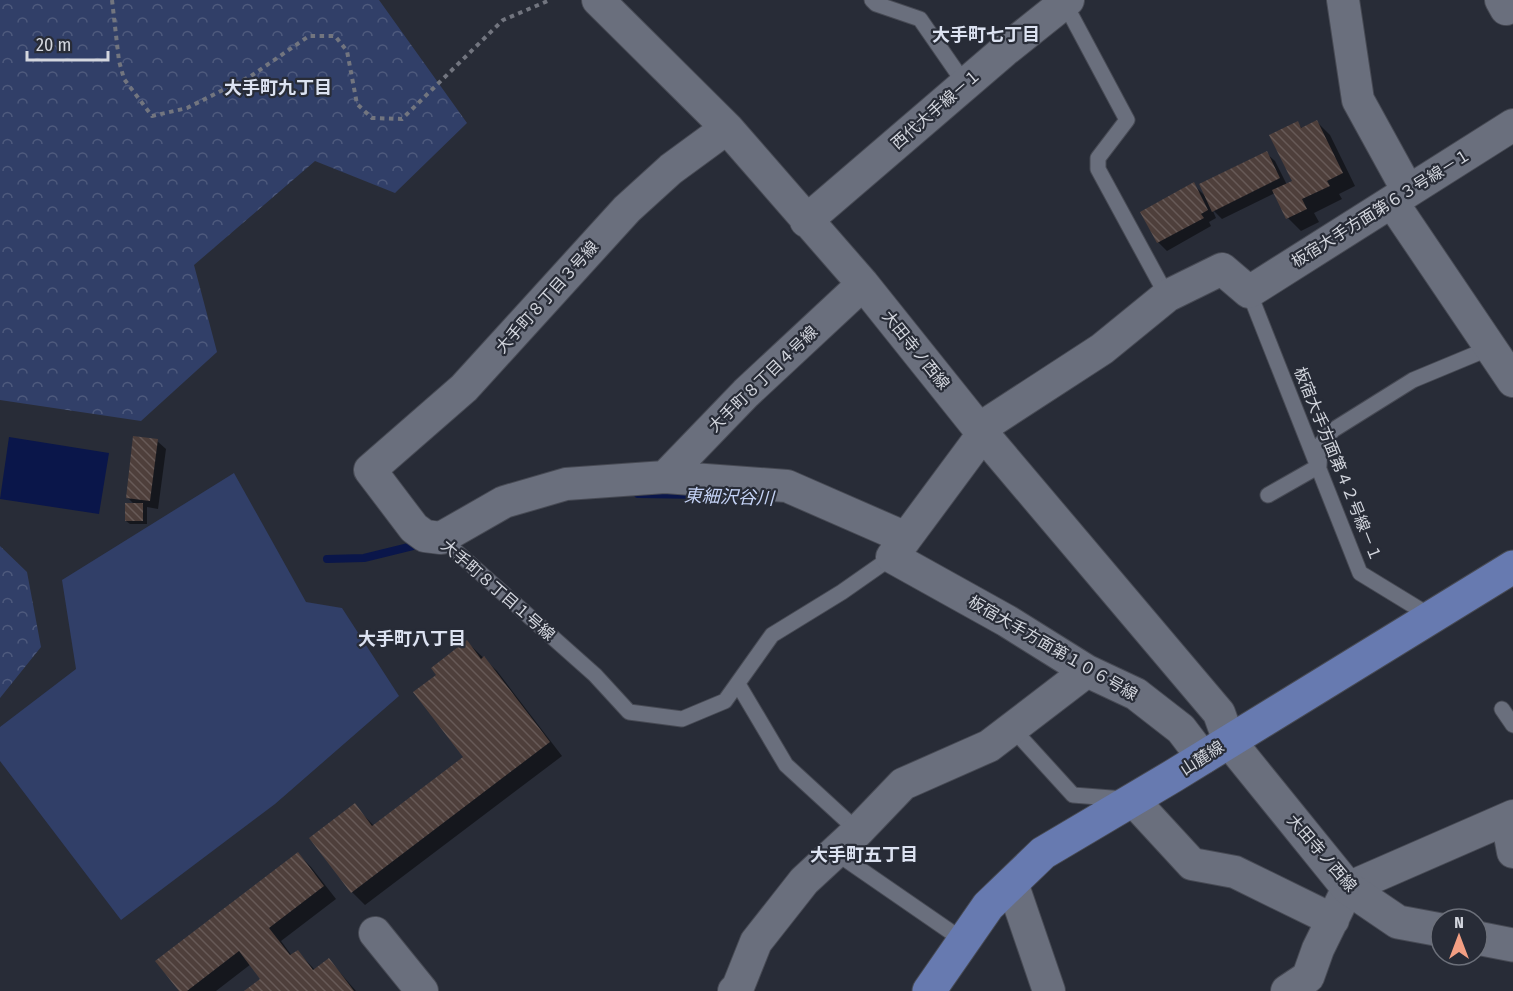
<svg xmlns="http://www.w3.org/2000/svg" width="1513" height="991" font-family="'Fira Sans Condensed','Noto Sans JP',sans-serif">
  <defs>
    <pattern id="forest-crowns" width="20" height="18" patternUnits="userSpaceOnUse" patternTransform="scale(1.5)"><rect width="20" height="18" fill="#313f68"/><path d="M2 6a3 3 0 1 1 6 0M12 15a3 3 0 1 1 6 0" fill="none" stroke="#4e5a7d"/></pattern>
    <pattern id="building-back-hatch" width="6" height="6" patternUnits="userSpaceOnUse" patternTransform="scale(1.5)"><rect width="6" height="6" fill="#4e3f3b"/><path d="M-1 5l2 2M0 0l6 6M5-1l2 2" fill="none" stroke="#675a57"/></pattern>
  </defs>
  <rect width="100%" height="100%" fill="#282c37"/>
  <path fill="url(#forest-crowns)" d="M0 0H379L467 123 395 193 315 161 194 265 217 352 141 421 0 400Z
    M0 546 27 572 41 647 0 698Z"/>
  <path fill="#313f68" d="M234 473 306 602 342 608 399 696 275 804 121 920 0 761V727L76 669 62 580Z"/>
  <path fill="#0a164a" d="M9 437 109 453 99 514 0 499Z"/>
  <path fill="#0007" d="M1317 122 1330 135 1355 186 1339 194 1342 199 1314 213 1319 222 1301 231 1288 218 1275 193 1222 219 1212 209 1216 218 1209 222 1211 226 1167 251 1158 242 1193 184 1206 197 1266 153 1275 161 1287 185 1294 181 1297 123 1303 129Z
    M157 441 166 449 158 509 147 507V524H130L126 521 134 504 127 497Z
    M467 642 497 671 562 756 365 905 352 892 354 805 374 826 465 757 438 675Z
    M298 854 311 867 336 899 281 941 292 956 298 952 315 970 329 960 356 991H247L262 979 251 964 216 991H181Z"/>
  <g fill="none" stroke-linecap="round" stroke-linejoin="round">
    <path stroke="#0a164a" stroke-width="8" d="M638 494 703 495
      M327 559 364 558 421 544"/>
  </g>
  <path fill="url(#building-back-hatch)" d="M1317 120 1343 173 1327 181 1330 186 1302 199 1307 209 1286 219 1272 190 1292 181 1269 135 1298 121 1301 128Z
    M1267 151 1280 178 1212 212 1199 184Z
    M1194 182 1208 210 1201 214 1204 218 1157 243 1140 212Z
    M133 436 158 439 150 501 126 498Z
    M125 503H143V521H125Z
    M467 640 481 659 484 656 550 742 351 893 309 838 355 803 372 826 463 757 413 692 436 675 431 668Z
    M298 852 324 886 269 928 290 955 298 950 313 970 329 958 354 991H244L260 979 239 951 187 991H179L155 961Z"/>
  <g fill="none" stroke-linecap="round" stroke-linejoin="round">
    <defs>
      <path id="lane" d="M872 0 876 4 920 19 965 84
        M1064 2 1127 120 1098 158V169L1167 296
        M1249 292 1360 573 1432 617
        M1268 495 1319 466 1320 445 1333 430 1413 380 1490 348
        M441 538 595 675 629 712 682 719 725 701 772 635 842 592 892 557
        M738 684 786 765 858 831
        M1502 709 1513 725
        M1012 728 1073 795 1124 799
        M835 852 964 941"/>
      <path id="street" d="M598 0 727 128 863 284 983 434 1219 713 1229 741
        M1343 0 1358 100 1408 191
        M1501 0 1506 9 1513 3
        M727 128 671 169 627 209 464 388 370 470 414 528 425 536 441 538 504 502 566 484 665 477 787 486 906 538 892 557 1007 621 1087 671 1136 694 1181 729 1203 758
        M1392 202 1513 381
        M806 221 1004 51 1068 0
        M979 429 1102 349 1167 296 1222 269 1249 292 1513 125
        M665 477 746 393 863 284
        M906 538 983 434
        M1133 800 1192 864 1235 872 1333 920
        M1507 819 1513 852
        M1012 883 1049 991
        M375 933 422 991
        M734 991 738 987 756 942 804 881 858 831 903 784 989 746 1087 671
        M1287 991 1308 977 1318 949 1348 888 1513 816"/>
      <path id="secondary" d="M1229 741 1348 888 1398 922 1441 930
        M1477 938 1513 945"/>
      <path id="primary" d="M929 991 988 906 1043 853 1173 776 1513 567"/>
    </defs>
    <use href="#lane" stroke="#474a54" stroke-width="17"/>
    <use href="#street" stroke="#474a54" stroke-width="34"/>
    <use href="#secondary" stroke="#474a54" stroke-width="35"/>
    <use href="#primary" stroke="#474a54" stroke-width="35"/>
    <path stroke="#72757f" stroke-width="4" stroke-dasharray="4.5 4.5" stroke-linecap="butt" d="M112 0 119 61 124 79 152 116 187 108 251 76 309 36H335L347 51 357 104 372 118 402 119 503 20 550 0"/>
    <use href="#lane" stroke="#6a6f7d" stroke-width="15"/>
    <use href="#street" stroke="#6a6f7d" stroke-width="32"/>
    <use href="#secondary" stroke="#6a6f7d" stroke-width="33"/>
    <use href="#primary" stroke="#677ab0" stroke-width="33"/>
  </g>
  <g text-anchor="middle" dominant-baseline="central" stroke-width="4.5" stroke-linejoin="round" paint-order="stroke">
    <g font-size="16" fill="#d3d6de" stroke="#282c37">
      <text transform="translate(936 109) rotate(-41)">西代大手線－１</text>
      <text transform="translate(1381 208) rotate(-32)">板宿大手方面第６３号線－１</text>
      <text transform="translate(547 297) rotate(-48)">大手町８丁目３号線</text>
      <text transform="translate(916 350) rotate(51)">大田寺ノ西線</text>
      <text transform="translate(763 379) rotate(-44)">大手町８丁目４号線</text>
      <text transform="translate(1338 464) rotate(68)">板宿大手方面第４２号線－１</text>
      <text transform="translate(498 590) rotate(41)">大手町８丁目１号線</text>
      <text transform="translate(1053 648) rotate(30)">板宿大手方面第１０６号線</text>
      <text transform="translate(1202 758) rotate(-33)">山麓線</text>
      <text transform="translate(1322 853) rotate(49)">大田寺ノ西線</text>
    </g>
    <g font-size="18" font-weight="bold" fill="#dce2f1" stroke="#282c37">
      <text x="986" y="35">大手町七丁目</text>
      <text x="278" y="88">大手町九丁目</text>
      <text x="412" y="639">大手町八丁目</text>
      <text x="864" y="855">大手町五丁目</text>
    </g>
    <g font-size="18" font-style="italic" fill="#c4d2f5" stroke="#282c37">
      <text transform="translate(729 497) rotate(2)">東細沢谷川</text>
    </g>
  </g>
  <g transform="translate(1459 937)"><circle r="28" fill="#282c37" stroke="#6c707a" stroke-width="1.5"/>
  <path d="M0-4.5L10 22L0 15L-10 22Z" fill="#f39f83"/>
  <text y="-9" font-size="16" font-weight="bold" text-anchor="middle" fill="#d3d6de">N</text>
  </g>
  <path d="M27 51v9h81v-9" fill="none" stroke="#d3d6de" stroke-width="3"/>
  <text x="36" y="51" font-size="18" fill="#d3d6de" stroke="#282c37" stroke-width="4.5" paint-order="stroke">20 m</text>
</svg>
